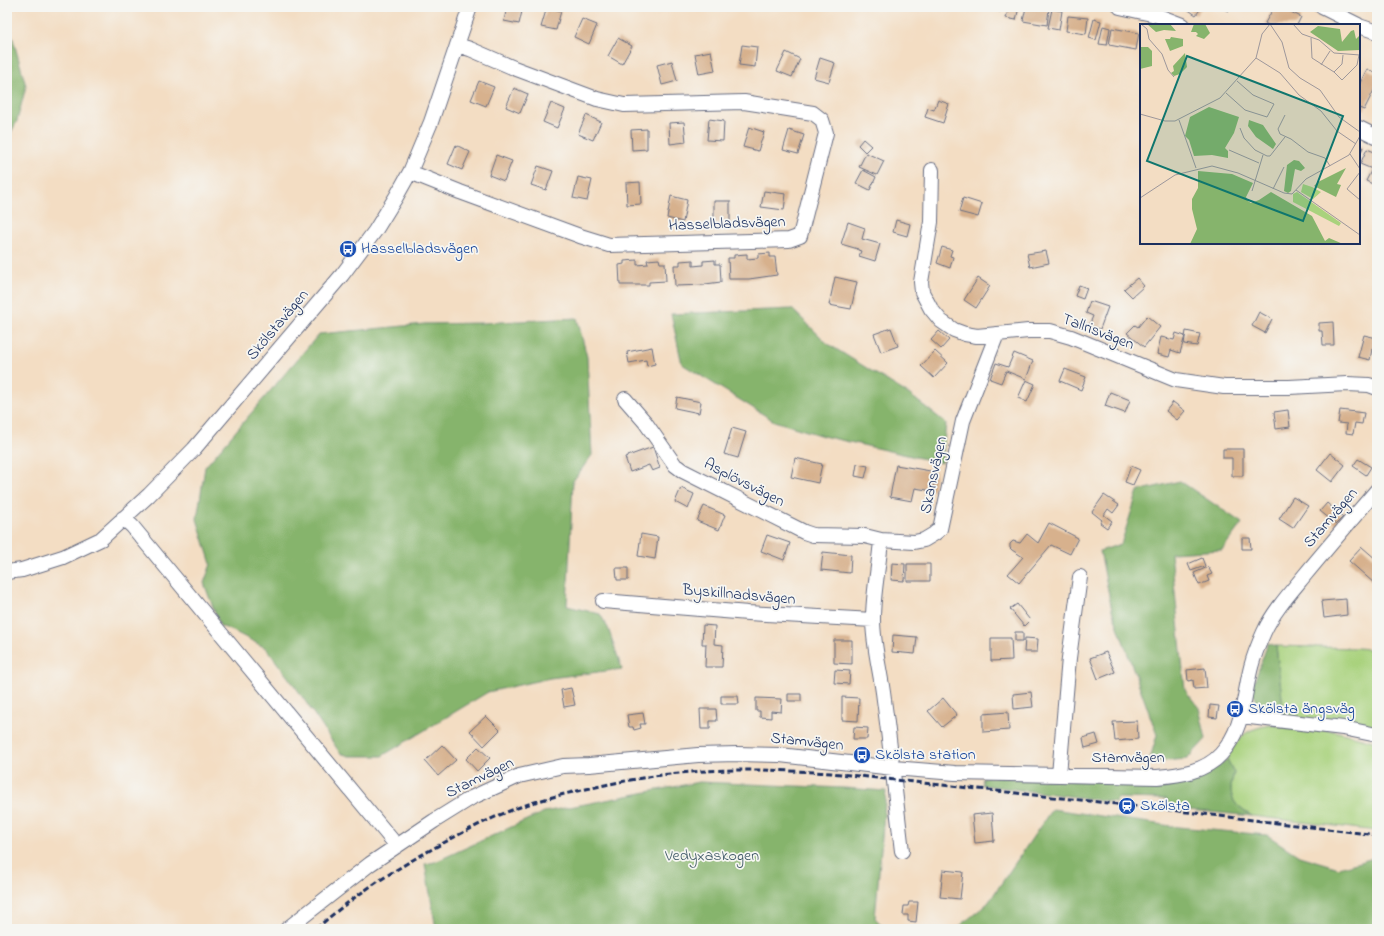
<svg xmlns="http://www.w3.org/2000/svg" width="1384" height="936" font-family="'Indie Flower',sans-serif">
  <rect width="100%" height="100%" fill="#f6f6f2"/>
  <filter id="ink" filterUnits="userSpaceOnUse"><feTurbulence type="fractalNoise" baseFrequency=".025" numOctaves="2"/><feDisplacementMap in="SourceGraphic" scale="8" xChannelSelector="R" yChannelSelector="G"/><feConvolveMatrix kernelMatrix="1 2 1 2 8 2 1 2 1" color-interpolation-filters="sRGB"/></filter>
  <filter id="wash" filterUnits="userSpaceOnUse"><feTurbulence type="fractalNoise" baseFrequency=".012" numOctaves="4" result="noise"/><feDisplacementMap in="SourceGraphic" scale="16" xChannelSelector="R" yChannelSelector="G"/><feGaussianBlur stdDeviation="0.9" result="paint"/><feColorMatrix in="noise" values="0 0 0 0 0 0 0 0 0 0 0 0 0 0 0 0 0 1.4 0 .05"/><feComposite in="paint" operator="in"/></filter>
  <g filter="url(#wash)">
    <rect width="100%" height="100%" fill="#f3ddc3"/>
    <path fill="#a9d27d" stroke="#62806e" d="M1276 646 1358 648 1377 650V731L1284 715Z
      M1269 725 1334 731 1377 742V831L1252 816C1232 805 1227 795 1234 773L1227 759C1240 736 1242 731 1269 725Z"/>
    <path fill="#86b46c" stroke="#507265" d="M7 26 13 39 26 86 17 121 7 140Z
      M792 309 828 344 910 395 946 423 942 463 823 436 774 421 682 364 671 314Z
      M577 318 587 357 592 455 573 481 567 606 600 614 608 628 622 669 550 678 488 692 382 756H349L340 753 297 689 266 648 231 630 220 626 204 583 211 564 197 519 205 467 319 334 425 324 482 323Z
      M1180 481 1242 523 1222 550 1171 553 1185 690 1199 708 1206 739 1187 759 1149 762 1157 735 1112 610 1100 551 1121 544 1138 491Z
      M1268 643 1276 646 1284 715 1271 716 1255 705 1256 698 1251 691Z
      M1227 759 1234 773C1227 795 1232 805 1252 816L1167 808V799L1117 798 1116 802 982 785 983 777 1162 784C1186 781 1210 777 1227 759Z
      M699 782 844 788 886 791 875 918 886 929H436L425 864 435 862 544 812Z
      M1052 809 1178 827 1267 835 1299 856 1339 868 1377 857V929H956L988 903Z"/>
    <g id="blocks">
      <path fill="#d7b18d" d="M507 7H523L519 24 504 21Z
        M547 7 561 11 556 30 541 27Z
        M986 7H1002L1000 12Z
        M1009 7H1019L1016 20 1006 18Z
        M1026 7 1049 9 1047 25 1023 21Z
        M1184 7H1202L1196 15Z
        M1220 7H1230L1228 11Z
        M1274 7H1281L1301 17 1297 25H1268L1265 23Z
        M1052 9 1062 11 1059 30 1048 28Z
        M1068 16 1088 18 1086 34 1066 31Z
        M582 19 597 25 589 44 574 37Z
        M1094 19 1101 21 1096 40 1089 38Z
        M1103 26 1110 28 1107 45 1099 44Z
        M1112 28 1139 33 1136 50 1109 45Z
        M618 38 632 46 622 64 608 56Z
        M742 45 757 47 755 67 739 65Z
        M711 51 715 71 699 74 695 54Z
        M786 52 800 59 792 77 777 71Z
        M820 58 835 63 829 82 814 78Z
        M672 61 677 81 662 85 657 65Z
        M1367 69 1377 74V84L1364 110 1359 108V85Z
        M479 81 494 87 486 106 471 100Z
        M514 88 528 94 520 113 506 107Z
        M938 100 949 104 943 123 925 117 928 108 934 110Z
        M551 103 565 109 557 128 543 122Z
        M586 115 601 122 593 140 578 134Z
        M709 119 724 121 723 141 707 140Z
        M684 122 686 142 670 144 669 123Z
        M749 127 764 132 758 151 743 147Z
        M647 129V149L632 150 631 130Z
        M789 130 804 135 798 154 783 150Z
        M863 139 871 146 865 152 858 145Z
        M456 145 470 152 462 170 448 164Z
        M1359 146 1363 147 1359 157Z
        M1367 149 1377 153V186L1366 181 1372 169 1360 164Z
        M866 153 884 161 877 175 859 167Z
        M496 155 512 161 504 181 489 175Z
        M538 166 553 171 546 190 531 185Z
        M863 170 876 177 870 190 856 183Z
        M578 177 592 180 587 201 573 198Z
        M640 182 641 204 627 205 626 183Z
        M764 191 786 194 784 210 761 207Z
        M671 196 687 200 683 222 667 218Z
        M963 198 982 204 978 217 959 212Z
        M714 201H730V223H714Z
        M896 220 910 224 907 236 893 232Z
        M848 222 865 228 862 239 880 244 875 261 859 256 861 251 858 250V249L841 244Z
        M942 247 952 250 950 256 953 257 950 268 937 263Z
        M1046 251 1049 263 1030 267 1027 254Z
        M770 253V257H775L777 275 749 279H729L728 258H734V255L747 254V259L758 258V254Z
        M659 259 660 263H665L666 281 649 282V285H620L619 265 624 264V261L637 260V265L648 264 647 260Z
        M693 260V266L703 265V261L715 260V264H720L721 282 705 284V285L675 286 674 265H680V261Z
        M835 277 857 282 851 309 829 305Z
        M978 278 990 286 976 308 964 300Z
        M1137 278 1144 286 1132 297 1124 289Z
        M1079 285 1087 288 1083 299 1075 296Z
        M1090 301 1108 307 1100 329 1089 326 1093 316 1086 313Z
        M1259 312 1272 319 1265 333 1252 326Z
        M1147 316 1160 327 1144 347 1127 333 1135 325 1138 327Z
        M1333 322 1334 345H1323L1322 331H1319V323Z
        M891 328 898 346 881 352 874 334Z
        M939 331 949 340 941 349 931 340Z
        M1186 331 1200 334 1197 346 1184 344Z
        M1176 333 1185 336 1180 353 1171 350 1169 357 1157 354 1161 337 1174 340Z
        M1364 335 1377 338V351L1372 349 1370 360 1358 357Z
        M652 347 655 364 647 366 646 360 629 363 627 352Z
        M935 351 948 363 934 378 921 366Z
        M1014 353 1033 361 1026 379 1006 371 1001 383 990 379 996 363 1008 367Z
        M1065 369 1086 377 1081 390 1060 381Z
        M1026 380 1035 384 1027 402 1018 398Z
        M1110 392 1130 400 1125 413 1105 406Z
        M677 397 701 402 699 413 675 408Z
        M1173 402 1185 411 1177 420 1166 411Z
        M1288 410 1290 427 1276 429 1274 412Z
        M1340 410 1364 413 1362 424 1355 423 1353 434 1346 433 1347 424 1338 423Z
        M732 428 746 432 738 458 724 454Z
        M653 447 660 468 652 471 649 465 630 472 625 457Z
        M1223 449H1243V476H1232V458H1223Z
        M1330 453 1345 465 1332 482 1317 470Z
        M795 458 822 464 818 483 791 477Z
        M1358 459 1371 467 1366 475 1353 466Z
        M857 464 868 466 865 478 855 476Z
        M896 465 936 472 933 491 915 488 912 501 890 497Z
        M1131 466 1140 470 1133 485 1125 482Z
        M681 488 694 494 688 509 675 502Z
        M1104 495 1119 505 1113 513 1108 509 1104 515 1112 521 1107 528 1100 523 1102 520 1092 512Z
        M1293 497 1308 506 1293 528 1279 519Z
        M1327 503 1343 517 1336 524 1320 511Z
        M704 506 725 515 719 530 697 521Z
        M1049 523 1078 538 1070 554 1051 545 1019 583 1008 574 1023 557 1012 550 1010 548V544L1013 541 1020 543 1027 534 1038 543Z
        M641 534 658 537 655 559 638 556Z
        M767 535 790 543 784 560 761 551Z
        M1242 538H1250L1251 549H1242Z
        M1362 547 1377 560V582L1375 584 1349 561Z
        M823 552 851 555 850 573 821 570Z
        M1202 558 1205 566 1191 571 1188 564Z
        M892 563 905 564 904 581 891 580Z
        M907 564H930V581H907Z
        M1208 567 1212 574 1207 576 1209 581 1199 585 1194 573Z
        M616 568H628V580H617Z
        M1346 599 1347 615 1324 618 1322 601Z
        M1017 604 1030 620 1024 626 1010 609Z
        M703 625 715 626 714 644 723 645 722 667H705L706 644H702Z
        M1015 632H1023V641H1015Z
        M893 635 917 637 915 654 892 652Z
        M991 638H1011L1012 660 991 661Z
        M1025 638 1038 639 1037 652H1024Z
        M834 640H852V664L834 663Z
        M1106 652 1115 672 1098 679 1090 658Z
        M1205 668 1207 688 1194 689 1193 680 1188 681 1187 670Z
        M835 670 850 671 849 684 834 683Z
        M571 688 575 705 564 707 561 690Z
        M1031 692 1033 707 1014 709 1013 694Z
        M788 694H801V701H788Z
        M721 696H738L739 704H721Z
        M842 697 859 698 858 721 842 720Z
        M756 698 782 699 781 712 771 711V718L760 717V711H756Z
        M943 698 957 715 942 727 928 711Z
        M1210 705 1219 706 1217 718 1209 717Z
        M700 709H716L717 721H710V729H701Z
        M1008 712 1009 730 983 732V714Z
        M643 713 645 724H640L641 728 634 730 633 727H629L627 715Z
        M486 716 500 730 484 746 470 731Z
        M1137 721 1138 739 1115 741 1113 722Z
        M854 727 868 728 867 739H853Z
        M1096 734 1099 744 1085 748 1083 738Z
        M442 745 456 760 438 776 425 761Z
        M478 747 490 758 477 771 466 759Z
        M992 813 994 841 975 843 972 815Z
        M943 870 963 872 960 899 940 897Z
        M909 902H918L916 922 908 921V915H903L904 906H908Z"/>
    </g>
  </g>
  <g filter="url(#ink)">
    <use href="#blocks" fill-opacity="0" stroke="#676c81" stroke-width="1"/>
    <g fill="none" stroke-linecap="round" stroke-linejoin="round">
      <defs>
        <path id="minor" d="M1120 7 1156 15 1182 25
          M1322 7 1358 25
          M1359 26 1377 32
          M1359 128 1377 137
          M932 170 931 222 921 282 922 292 931 309 941 321 954 330 965 334 977 336 1028 331H1050L1071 337 1176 380 1224 387H1289L1347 384 1369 385 1377 388
          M410 172 460 192 580 236 609 245 789 240 800 236 826 133 822 120 813 113 744 102 624 105 597 99 514 68 470 49 457 45
          M625 399 645 422 675 465 683 471 804 532 813 535 865 536 881 540 914 542 924 540 934 534 940 529 963 421 997 334
          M123 518 132 526 397 846
          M881 540C879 567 873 592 873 619 873 646 881 673 884 700 891 751 896 801 902 851
          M7 572 22 570 63 557 101 539 149 495 194 449 342 275 375 231 396 197 410 172 431 122 470 7
          M603 601 748 613 873 620
          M1241 716 1343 728 1377 735
          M1059 775 1069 658 1080 577
          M287 929 370 864 434 821 471 798 519 776 563 766 589 765 698 755 737 754 780 755 893 768 955 773 1157 777C1179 775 1205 772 1221 754 1244 729 1243 698 1251 667 1254 655 1259 643 1264 632 1273 612 1290 593 1304 576 1328 547 1352 519 1377 490"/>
      </defs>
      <use href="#minor" stroke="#676c81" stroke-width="16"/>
      <use href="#minor" stroke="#fff" stroke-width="14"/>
      <path stroke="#1b2f5e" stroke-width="3" stroke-dasharray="6 3" stroke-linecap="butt" d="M316 929C349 899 386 875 425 853 456 836 487 819 520 807 548 797 577 791 605 785 630 780 655 775 680 773 731 768 781 770 831 773L1154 808 1377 835"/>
    </g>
  </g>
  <defs>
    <symbol id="bus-disc" viewBox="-11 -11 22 22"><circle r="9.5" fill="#1a4fb4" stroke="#f6f6f2"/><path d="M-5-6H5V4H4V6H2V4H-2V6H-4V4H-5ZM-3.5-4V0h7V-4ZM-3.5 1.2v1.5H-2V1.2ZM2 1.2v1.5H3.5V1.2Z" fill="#fff"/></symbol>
    <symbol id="station-disc" viewBox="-11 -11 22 22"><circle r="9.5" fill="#1a4fb4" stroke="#f6f6f2"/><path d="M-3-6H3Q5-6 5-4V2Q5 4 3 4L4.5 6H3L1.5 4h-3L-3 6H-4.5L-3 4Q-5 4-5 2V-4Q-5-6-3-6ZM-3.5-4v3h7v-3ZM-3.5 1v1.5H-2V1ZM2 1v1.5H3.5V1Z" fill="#fff"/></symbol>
  </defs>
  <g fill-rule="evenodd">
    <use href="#bus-disc" x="338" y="239" width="20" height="20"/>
    <use href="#bus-disc" x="1225" y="699" width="20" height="20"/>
    <use href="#bus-disc" x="852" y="745" width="20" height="20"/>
    <use href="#station-disc" x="1117" y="796" width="20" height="20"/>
  </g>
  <g text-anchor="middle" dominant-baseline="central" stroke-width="3.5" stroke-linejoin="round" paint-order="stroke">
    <g font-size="16" fill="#1b2f5e" stroke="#f6f6f2">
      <text transform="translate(727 224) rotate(-2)">Hasselbladsvägen</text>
      <text transform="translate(278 325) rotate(-50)">Skölstavägen</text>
      <text transform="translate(1098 332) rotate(21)">Tallrisvägen</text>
      <text transform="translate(934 475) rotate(-78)">Skansvägen</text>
      <text transform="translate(744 483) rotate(27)">Asplövsvägen</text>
      <text transform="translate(1331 518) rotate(-49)">Stamvägen</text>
      <text transform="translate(739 595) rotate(5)">Byskillnadsvägen</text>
      <text transform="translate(807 742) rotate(6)">Stamvägen</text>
      <text x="1128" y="758">Stamvägen</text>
      <text transform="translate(480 778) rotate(-26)">Stamvägen</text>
    </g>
    <g font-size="16" fill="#164399" stroke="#f6f6f2" text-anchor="start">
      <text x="361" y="249">Hasselbladsvägen</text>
      <text x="1248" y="709">Skölsta ängsväg</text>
      <text x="875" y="755">Skölsta station</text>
      <text x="1140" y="806">Skölsta</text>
    </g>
    <g font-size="16" fill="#3e5866" stroke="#f6f6f2">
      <text x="712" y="856">Vedyxaskogen</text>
    </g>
  </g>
  <g transform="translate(1140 24)">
    <rect width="220" height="220" fill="#f3ddc3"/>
    <path d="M163 160 172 163 181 168 173 175 161 168ZM157 168 201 199 199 202 153 178V170Z" fill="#a9d27d"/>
    <path d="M7 0H30L36 7 24 6 16 8ZM54 0H65L70 9 64 15 56 12 58 10 56 8H51ZM178 2 200 5 202 18 211 7 214 6 216 15 220 11V26L198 27 170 8ZM31 13 43 15V22L30 27 25 15H30ZM0 23H8L12 27V42L0 45ZM45 29 47 43 40 50 34 52 31 49 34 47 33 42ZM69 83 99 93 94 109 85 124 88 127V134L72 131 54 132 49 116 45 112 50 93ZM109 96 123 101 136 120 133 125 116 113 108 102ZM154 136 159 137 165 144 161 147 155 145 151 167 148 169 144 167 147 141ZM206 144 197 160 201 161 196 173 174 162 178 158ZM58 147 92 150 113 159 106 173 108 177 111 179 119 176 131 168 172 192 185 217 189 214 203 220H50L57 205 52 185V175L58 164Z" fill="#86b46c"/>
    <path fill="none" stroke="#9d979b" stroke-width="1" d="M1 0 7 5 9 15 22 30 28 46 34 53M130 0 142 18 149 44 160 54 180 66 199 93 220 108M153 0 162 10 179 16 194 29 220 31M171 14 172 34 194 48 202 56 217 41 219 31M116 34 140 49 159 71 181 87 197 107 216 120M181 41 190 27M194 48 202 40 203 31M86 69 105 86 127 93 134 80 113 71 97 57M0 90 25 97H35L80 74 116 34 122 10 130 0M145 91 138 105 140 110 151 115 168 128 185 134 190 142M39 96 56 144M100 104 104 114 115 126 127 132H130L145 113M89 126 119 139M210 130 220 145M220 148 207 165 220 176M133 165 144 143M156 166 220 211M112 167 123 131M0 174 35 151 72 142 98 149 144 169 152 170 166 155 209 131 220 112"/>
    <path fill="#0f766e" fill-opacity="0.15" stroke="#0f766e" stroke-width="2" d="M47 32 203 92 163 197 7 137Z"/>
    <rect width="220" height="220" fill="none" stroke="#1b2f5e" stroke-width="2"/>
  </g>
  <rect width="1384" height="936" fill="none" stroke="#f6f6f2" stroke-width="24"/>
</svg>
